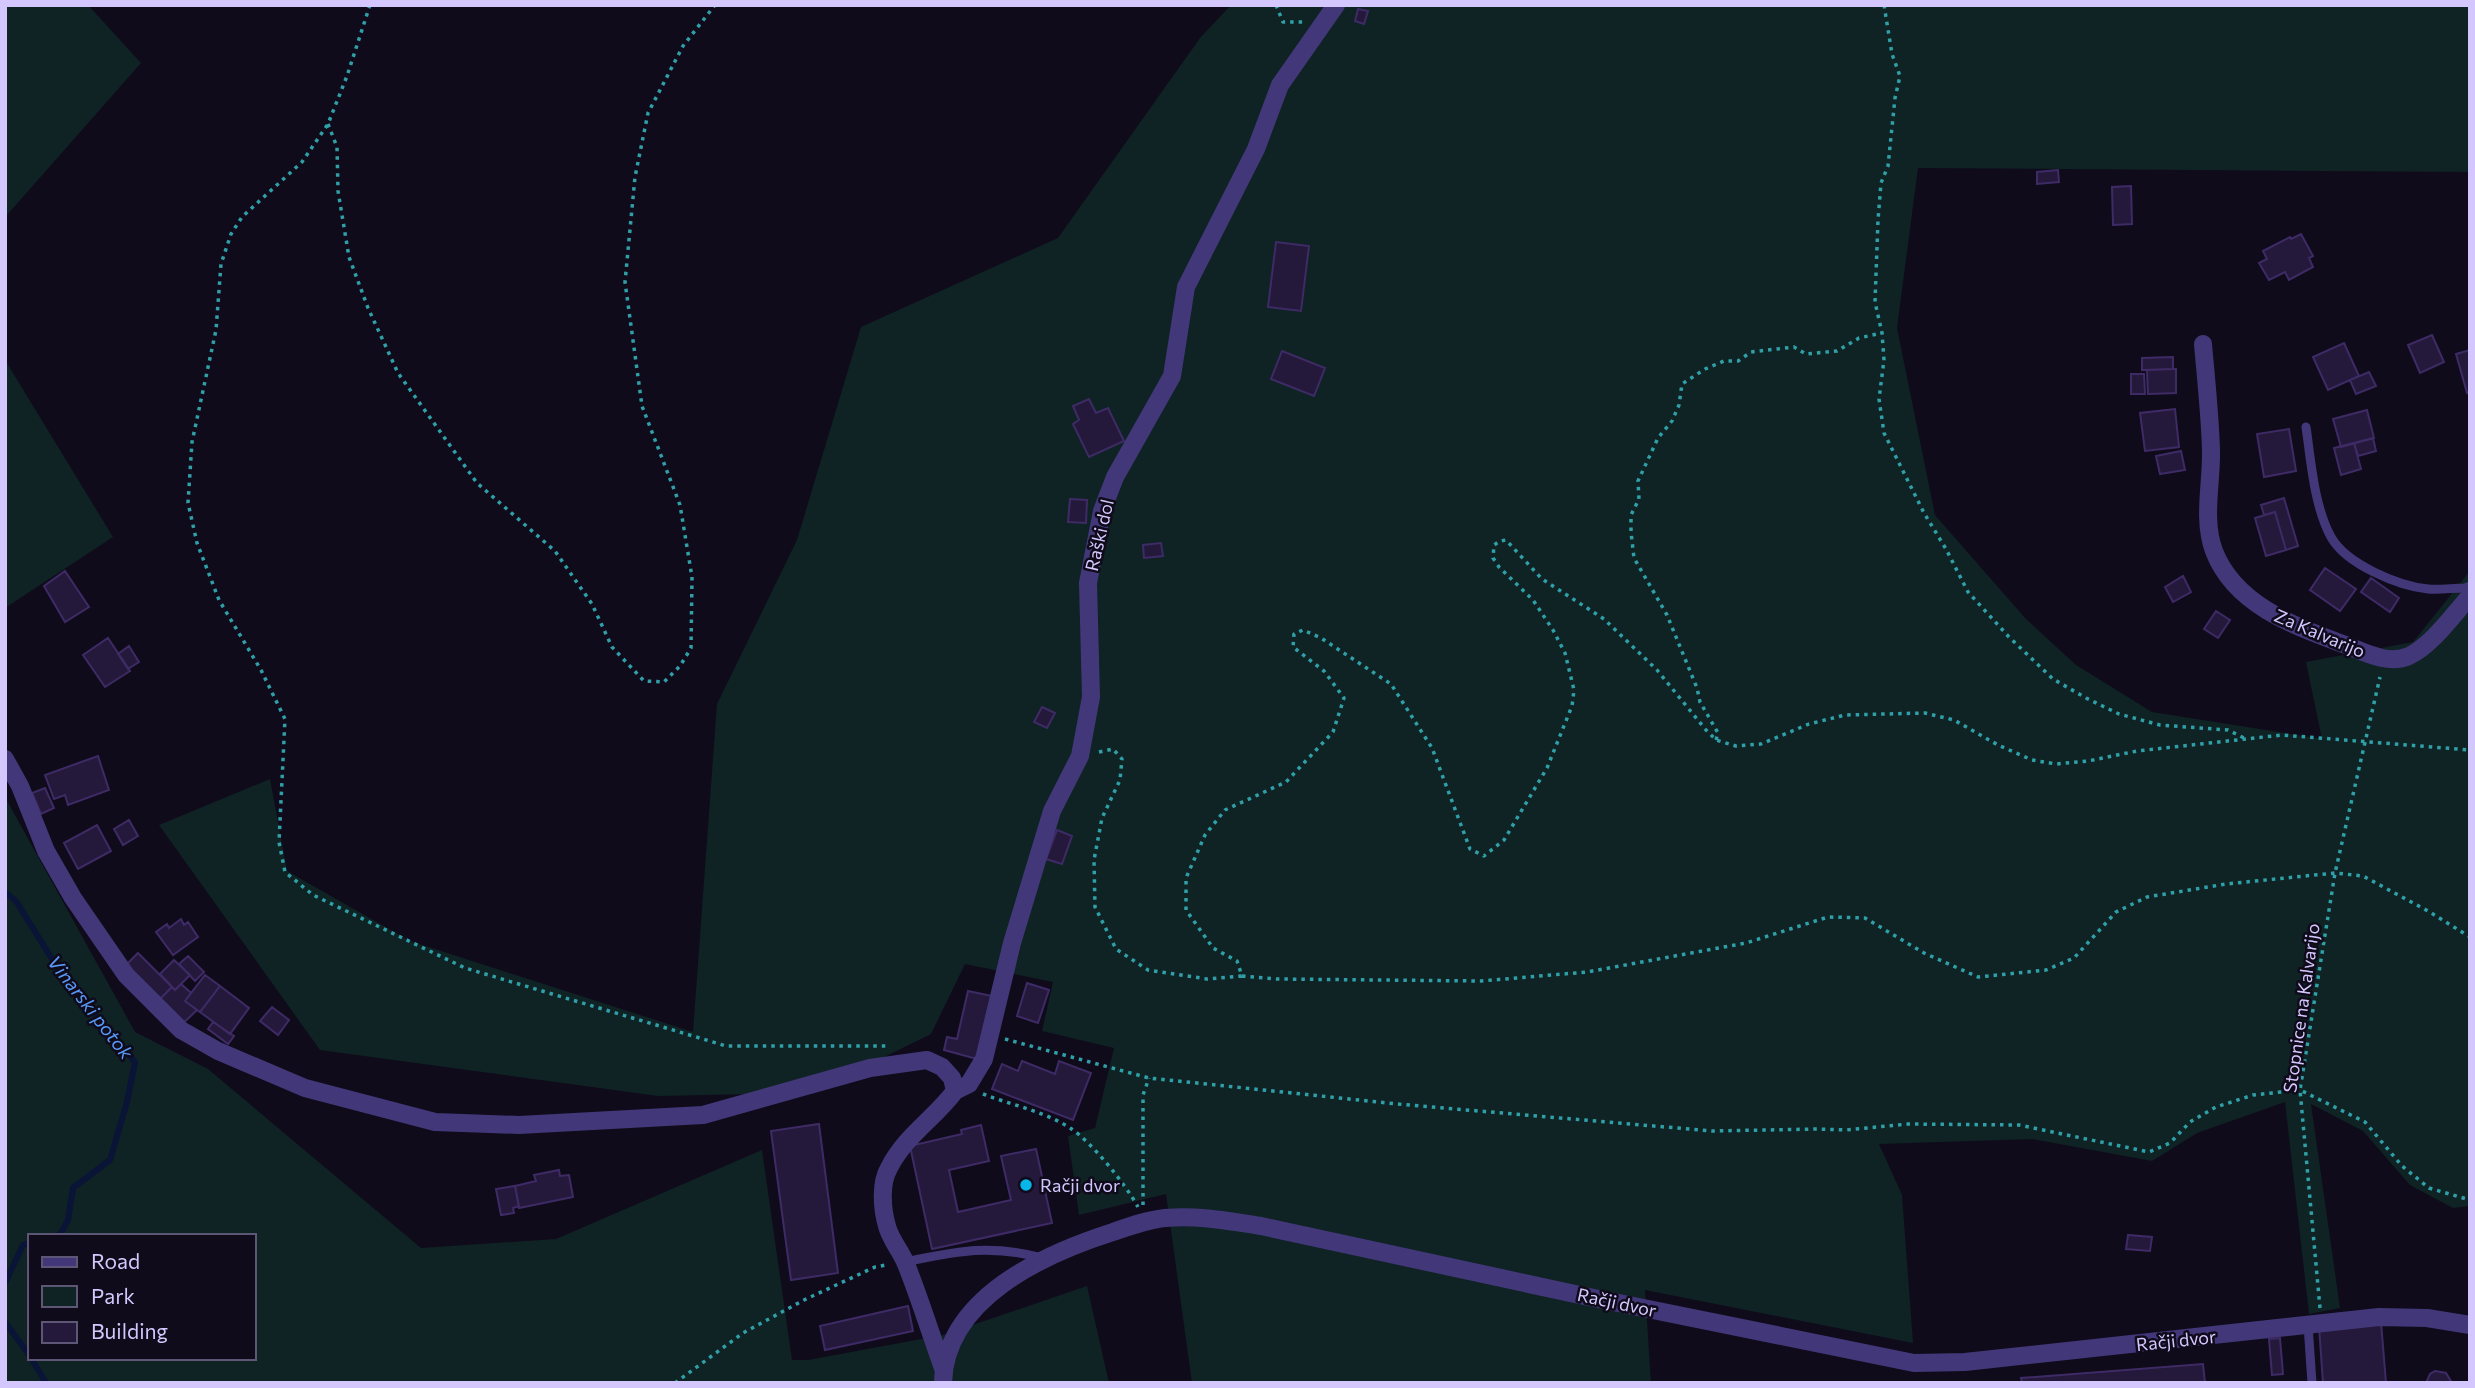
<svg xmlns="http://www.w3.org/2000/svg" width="2475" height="1388" font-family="Commissioner,sans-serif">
  <rect width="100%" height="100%" fill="#100b1b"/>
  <path fill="#0f2224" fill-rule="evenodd" d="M5 5H88L141 63 7 215 5 233Z
    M1231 5H2470V172L1918 168 1897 328 1935 515 2026 619 2076 665 2152 712 2322 739 2306 662 2413 642 2470 571V1206L2453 1208 2410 1185 2363 1131 2311 1104 2340 1308 2309 1314 2285 1102 2197 1133 2152 1161 2032 1139 1879 1144 1902 1195 1913 1343 1645 1290 1651 1383H1192L1166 1194 1079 1215 1068 1136 1095 1128 1114 1048 1042 1031 1053 982 965 964 931 1034 860 1069 754 1094 658 1096 320 1050 159 825 270 779 287 871 410 941 693 1032 717 704 797 540 861 327 1058 238 1200 38Z
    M5 360 113 537 5 608Z
    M5 797 135 1032 208 1069 421 1248 556 1239 762 1150 792 1360H808L943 1335 1087 1286 1109 1383H5ZM30 1236H254V1358H30Z"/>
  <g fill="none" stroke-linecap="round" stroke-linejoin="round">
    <path stroke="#091436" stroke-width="6" d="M5 892 16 901 62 975 135 1062 127 1102 110 1160 73 1188 68 1220 60 1235 56 1236
      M5 1283 23 1245 30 1243
      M5 1322 30 1356
      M31 1358 46 1383"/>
  </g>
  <path fill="#24183b" stroke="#3e2b66" stroke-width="2" d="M1358 9 1368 11 1364 24 1355 21Z
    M2058 170 2059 182 2037 184V172Z
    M2131 186 2132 224 2113 225 2112 187Z
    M2301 234 2313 256 2309 258 2313 267 2289 280 2285 272 2269 280 2259 263 2267 259 2263 251 2290 237 2291 239Z
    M1276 242 1309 246 1301 311 1268 307Z
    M2432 335 2444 362 2420 373 2408 345Z
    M2344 343 2359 376 2328 390 2313 357Z
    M2470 350V392L2467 393 2456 354Z
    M1282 351 1325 368 1314 396 1271 379Z
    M2173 357V369L2142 370V358Z
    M2173 369H2176V393L2148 394 2147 370Z
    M2369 372 2376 386 2356 394 2350 380Z
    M2131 374H2144L2145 394H2131Z
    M1089 399 1096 413 1108 408 1124 441 1089 457 1073 424 1079 420 1073 406Z
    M2175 409 2179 447 2145 451 2140 413Z
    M2367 410 2374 438 2341 447 2333 419Z
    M2289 429 2296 471 2264 477 2257 434Z
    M2373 438 2376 451 2358 456 2354 443Z
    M2354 443 2361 469 2341 475 2334 448Z
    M2181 451 2185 470 2160 474 2156 456Z
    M2284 498 2298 546 2286 550 2275 512 2264 515 2261 505Z
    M1070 499 1087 500 1086 523 1068 522Z
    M2275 512 2286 550 2266 556 2255 518Z
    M1161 543 1163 556 1144 558 1143 545Z
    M2325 568 2356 589 2340 611 2310 590Z
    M65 571 89 607 65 622 44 586Z
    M2183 576 2191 592 2173 602 2165 587Z
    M2371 578 2399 598 2390 612 2361 592Z
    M2216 611 2230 620 2218 638 2204 629Z
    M108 638 130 671 105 687 83 655Z
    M129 646 139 662 128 669 118 654Z
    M1042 707 1055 713 1047 728 1034 722Z
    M98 756 109 790 68 805 65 795 54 799 45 775Z
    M45 788 54 808 41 814 32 793Z
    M129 820 138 836 123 845 114 829Z
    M97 825 111 851 78 869 64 843Z
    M1057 830 1072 836 1062 864 1046 859Z
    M181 919 184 925 188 922 198 937 173 955 156 932 167 924 169 928Z
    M138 953 172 987 158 1001 124 967Z
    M188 956 204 972 195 981 179 964Z
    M174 960 190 975 175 990 160 974Z
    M205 975 220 986 200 1012 185 1001Z
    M1027 983 1049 990 1038 1023 1017 1016Z
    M181 984 191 993 185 1001 197 1010 179 1027 156 1003 172 987 175 990Z
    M220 986 249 1008 230 1034 200 1012Z
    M968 991 992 996 977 1059 944 1050 947 1037 957 1039Z
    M272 1007 289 1020 278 1035 260 1021Z
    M213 1022 234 1036 228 1044 208 1029Z
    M1022 1061 1055 1074 1059 1061 1091 1073 1073 1120 992 1089 1002 1064 1018 1071Z
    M819 1124 838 1273 791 1280 771 1131Z
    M981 1125 989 1161 949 1170 958 1212 1011 1200 1001 1156 1036 1149 1052 1223 932 1249 910 1146 962 1134 961 1130Z
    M559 1170 560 1176 569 1175 573 1197 519 1208 515 1186 536 1181 534 1175Z
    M515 1186 519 1206 513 1208 514 1213 501 1215 496 1189Z
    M2128 1235 2152 1237 2150 1251 2126 1249Z
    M908 1306 913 1331 825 1350 820 1326Z
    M2381 1322 2386 1383H2323L2319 1326Z
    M2280 1338 2283 1374 2272 1375 2269 1339Z
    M2203 1364 2205 1383H2022L2021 1378Z
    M2435 1371 2446 1373 2452 1383H2426L2430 1374Z"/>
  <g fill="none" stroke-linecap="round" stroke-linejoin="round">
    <path stroke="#30a0a8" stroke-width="3.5" stroke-dasharray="3.5 5" stroke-linecap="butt" d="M370 5 347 76 328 124 302 162 242 217 231 234 221 264 216 330 192 442 188 503 197 543 219 600 261 670 285 719 279 842 285 872 313 895 465 968 693 1036 726 1046H886
      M1276 5 1283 22H1304
      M1884 5 1892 54 1900 76 1895 98 1888 166 1881 183 1878 220 1875 302 1882 333 1884 360 1879 399 1884 433 1924 513 1946 549 1968 592 2009 637 2053 679 2086 698 2119 714 2160 725 2228 730 2246 739
      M328 124 337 147 338 191 349 257 368 308 398 373 477 483 555 551 592 604 612 647 644 681 664 682 680 666 691 648 692 577 680 505 642 406 625 282 635 177 648 113 683 46 715 5
      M1716 740 1718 733 1700 702 1697 688 1667 615 1634 558 1631 532V515L1639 499 1638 481 1658 438 1672 421 1679 405 1682 384 1705 369 1724 361H1738L1751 352 1794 347 1806 354 1837 351 1859 338 1882 333
      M1099 752 1113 749 1122 759 1120 780 1102 818 1094 860 1095 907 1116 949 1148 970 1207 979 1242 976 1237 961 1213 948 1186 910V878L1205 835 1225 810 1286 782 1333 732 1344 698 1324 671 1293 647 1294 634 1303 630 1321 638 1391 684 1432 748 1470 849 1484 856 1504 840 1547 768 1572 706 1574 690 1565 653 1553 630 1533 600 1499 567 1493 558 1494 545 1500 541 1506 540 1542 579 1604 619 1657 670 1706 730 1716 740 1736 746 1761 744 1809 724 1845 715 1925 713 1954 720 1998 745 2032 760 2056 764 2088 761 2137 751 2282 735 2470 750
      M1242 976 1277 979 1481 981 1587 972 1746 943 1828 917 1865 918 1924 953 1978 977 2046 970 2074 958 2116 912 2147 897 2226 884 2335 873 2363 876 2428 911 2470 937
      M1005 1039 1149 1078 1397 1104 1712 1131 1817 1129 1846 1130 1908 1124 2019 1125 2149 1152 2170 1143 2190 1122 2216 1107 2253 1095 2300 1090 2365 1122 2402 1166 2429 1188 2470 1200
      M983 1094C1011 1105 1044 1111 1070 1128 1091 1141 1126 1185 1138 1207
      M1143 1205V1095L1149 1078
      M2320 1308 2300 1090 2335 873 2380 677
      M675 1383 743 1333 804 1300 875 1267 886 1265"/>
    <path stroke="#423879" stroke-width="9" d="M2306 427C2311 461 2314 506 2331 537 2346 564 2398 586 2428 589 2440 590 2453 588 2465 588L2470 586
      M905 1262C958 1251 990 1244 1043 1258
      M2308 1325 2312 1383"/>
    <path stroke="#423879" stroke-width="18" d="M2203 344C2206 379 2210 415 2211 450 2212 482 2202 519 2214 551 2235 606 2297 627 2348 646 2366 653 2389 665 2409 656 2432 645 2453 615 2470 596
      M5 759 20 786 46 851 73 898 126 975 181 1030 218 1051 305 1088 435 1122 519 1125 703 1115 870 1068 927 1060 942 1067 952 1078 955 1091C934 1119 905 1136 889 1168 880 1183 882 1209 887 1226 890 1239 901 1251 906 1264 920 1299 931 1335 944 1371
      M955 1091 969 1084 984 1059 1012 943 1052 811 1080 756 1091 697 1088 583 1102 511 1115 477 1172 376 1186 287 1256 149 1280 85 1336 5
      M943 1383C945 1298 1044 1254 1113 1232 1130 1226 1147 1220 1165 1218 1197 1215 1229 1221 1261 1226L1589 1297 1914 1363 1965 1362 2379 1317 2427 1318 2470 1325"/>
  </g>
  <circle fill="#07b5e9" stroke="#100b1b" stroke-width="2.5" cx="1026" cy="1185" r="7"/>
  <g text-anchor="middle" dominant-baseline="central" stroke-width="5" stroke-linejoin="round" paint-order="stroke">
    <g font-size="18" fill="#d4c7fd" stroke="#100b1b">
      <text transform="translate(1099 535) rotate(-77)">Raški dol</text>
      <text transform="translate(2320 633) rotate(23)">Za Kalvarijo</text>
      <text transform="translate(2301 1008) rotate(-82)">Stopnice na Kalvarijo</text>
      <text transform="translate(1617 1302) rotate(12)">Račji dvor</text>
      <text transform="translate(2176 1340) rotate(-6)">Račji dvor</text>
    </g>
    <g font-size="18" fill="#d4c7fd" stroke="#100b1b" text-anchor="start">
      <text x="1040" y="1185">Račji dvor</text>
    </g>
    <g font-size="19" font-style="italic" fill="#589afa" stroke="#100b1b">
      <text transform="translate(91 1007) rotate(52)">Vinarski potok</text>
    </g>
  </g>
  <rect width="2475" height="1388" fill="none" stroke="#d4c7fd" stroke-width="14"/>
  <rect x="28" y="1234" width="228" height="126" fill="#100b1b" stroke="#5e5675" stroke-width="2"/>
  <rect x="42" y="1257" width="35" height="10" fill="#423879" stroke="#5e5675" stroke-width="2"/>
  <text x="91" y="1269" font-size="21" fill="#d4c7fd">Road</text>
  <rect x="42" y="1286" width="35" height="21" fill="#0f2224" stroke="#5e5675" stroke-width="2"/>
  <text x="91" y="1304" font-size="21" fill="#d4c7fd">Park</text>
  <rect x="42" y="1322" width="35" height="21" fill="#24183b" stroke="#5e5675" stroke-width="2"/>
  <text x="91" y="1339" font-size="21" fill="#d4c7fd">Building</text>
</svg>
